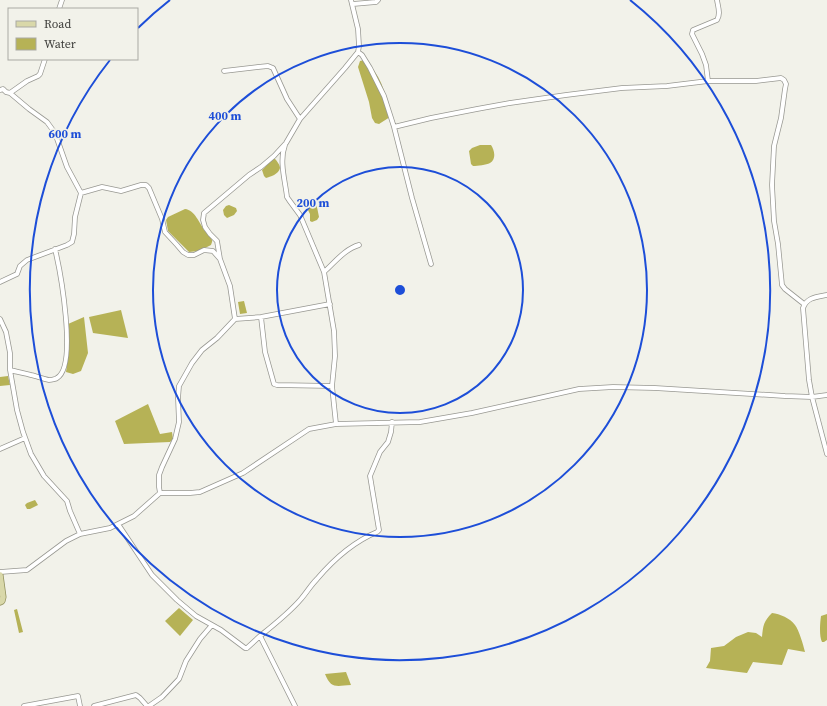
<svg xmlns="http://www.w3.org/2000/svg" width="827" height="706" font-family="'Source Serif 4',serif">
  <rect width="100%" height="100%" fill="#f2f2ea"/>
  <path fill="#b6b256" d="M364 60H367C373 69 380 78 383 88 385 92 385 95 386 98 389 105 392 109 390 117L379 124 375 123 372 118 369 102 358 67 360 61Z
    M480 145H491C494 149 497 159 490 163 486 165 478 166 473 166L471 164 469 151 472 148Z
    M274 158 275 159C277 161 280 165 280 168 279 174 270 177 266 178L264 176 262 170Z
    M314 201 316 202 319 217 317 220 312 222 310 221V214L308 210 310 202Z
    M229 205 236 208 237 211 234 215 227 218 224 215 223 210 226 206Z
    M185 209C195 210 199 223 205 231 207 233 210 236 211 238 213 241 212 242 211 245L199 251 189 252 168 231 166 220 168 217Z
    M244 301 247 313 240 314 238 302Z
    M121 310 128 338 93 333 89 317Z
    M84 317 88 353 81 371 73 374 66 372 69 349 68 324Z
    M8 376 10 385 0 386V377Z
    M148 404 160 434 172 432 173 439 170 442 124 444 115 421Z
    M35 500 38 505 30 509H27L25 505 27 503Z
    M179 608 193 620 180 636 165 621Z
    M17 609 23 632 19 633 14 610Z
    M772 613C780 614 790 618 795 625 799 630 803 644 805 652L788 649 782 665 753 662 747 673 706 668 710 661 711 648 724 646 736 637 748 632 756 633 762 637C763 625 764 621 772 613Z
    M827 614V640L824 642H822C819 636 820 623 821 616Z
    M346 672 351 685C336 686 331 689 325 674Z"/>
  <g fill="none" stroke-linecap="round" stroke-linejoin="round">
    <defs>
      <path id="minor" d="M353 4 376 2 378 0
        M59 9 62 0
        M358 52 362 55 370 68 384 96 394 127 412 198 431 264
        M224 71 258 67 268 66 273 68 287 99 300 119
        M708 81 706 65 702 54 692 34 693 30 717 20C721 14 718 7 717 0
        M0 90 3 89 6 92 10 93 29 109 47 122 55 133 67 167 81 193 75 217 74 234 72 242 67 245 27 260 20 266 17 274 0 282
        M10 93 27 81 38 76 40 74 45 59
        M394 127 431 118 477 109 510 103 566 95 622 88 667 86 708 81H756L781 78 784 80 786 84 785 89 781 118 774 146 772 185 774 221 778 244 782 285 785 289 804 304
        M285 145C279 161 285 180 287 197L289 200 300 215 324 272 334 331 335 356 332 386 336 424
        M81 193 102 187 121 191 141 185H146L149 188 162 219 165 232 177 245 183 252 188 255H194L204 250 213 251 220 259
        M324 272C335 262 345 249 359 245
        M827 295C817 297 807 297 803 308L809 380 812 397 827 454
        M261 317 265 352 274 384 277 385 332 386
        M0 319 6 332 10 353V370L17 410 23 432 31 454 44 476 67 501 70 511 80 534
        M235 319 261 317 330 304
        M10 370C17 372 24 373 31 375 36 376 43 379 49 380 51 380 56 379 57 378 78 366 60 270 55 249
        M0 449 25 438
        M160 493 159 487V475L162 467 175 439 179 422 178 398 179 386 192 363 202 350 217 338 235 319 230 286 220 259 217 241 210 234 205 227 203 220 204 213 249 175 261 167 274 156 286 143 300 119 345 68 358 52 359 46 358 29 351 0
        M118 524 152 575 177 600 196 616 221 630 245 648H247L260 636
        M0 572 27 570 66 541 80 534 110 528 134 516 160 493H190L200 492 243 473 309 429 336 424 420 422 472 413 579 389 613 387 655 388 785 396 812 397 827 395
        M24 706 78 696 80 706
        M94 706 136 695 140 698 147 706
        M149 706 162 697 179 679 186 661 200 639 212 625
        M295 706 260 636C275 624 289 613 301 599 307 592 311 585 317 579 334 559 353 542 377 532L379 530 370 476 380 452 388 442 391 432 392 422"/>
      <path id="major" d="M0 575 3 597 2 601 0 602"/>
    </defs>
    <use href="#minor" stroke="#989892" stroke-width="5.5"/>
    <use href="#major" stroke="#91905c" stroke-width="7"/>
    <use href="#minor" stroke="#fff" stroke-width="4"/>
    <use href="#major" stroke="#d9d8a9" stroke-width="5.5"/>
  </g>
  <g fill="none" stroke="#1d4ed8" stroke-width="2">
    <circle cx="400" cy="290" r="123"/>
    <circle cx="400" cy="290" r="247"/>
    <path d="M138 28A370 370 0 0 1 170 0M630 0A370 370 0 1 1 110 60"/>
  </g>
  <circle cx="400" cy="290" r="6" fill="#1d4ed8" stroke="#f2f2ea" stroke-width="2"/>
  <g font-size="12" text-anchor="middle" font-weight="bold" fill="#1d4ed8" stroke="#f2f2ea" stroke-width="3.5" stroke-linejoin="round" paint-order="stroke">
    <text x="225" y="120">400 m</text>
    <text x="65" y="138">600 m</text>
    <text x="313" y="207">200 m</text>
  </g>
  <rect x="8" y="8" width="130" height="52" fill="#f2f2ea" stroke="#a9a9a3"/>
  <rect x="16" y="21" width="20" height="6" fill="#d9d8a9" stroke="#a9a9a3"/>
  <text x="44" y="28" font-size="12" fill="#3b3b38">Road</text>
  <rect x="16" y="38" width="20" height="12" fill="#b6b256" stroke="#a9a9a3"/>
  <text x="44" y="48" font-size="12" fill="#3b3b38">Water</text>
</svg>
